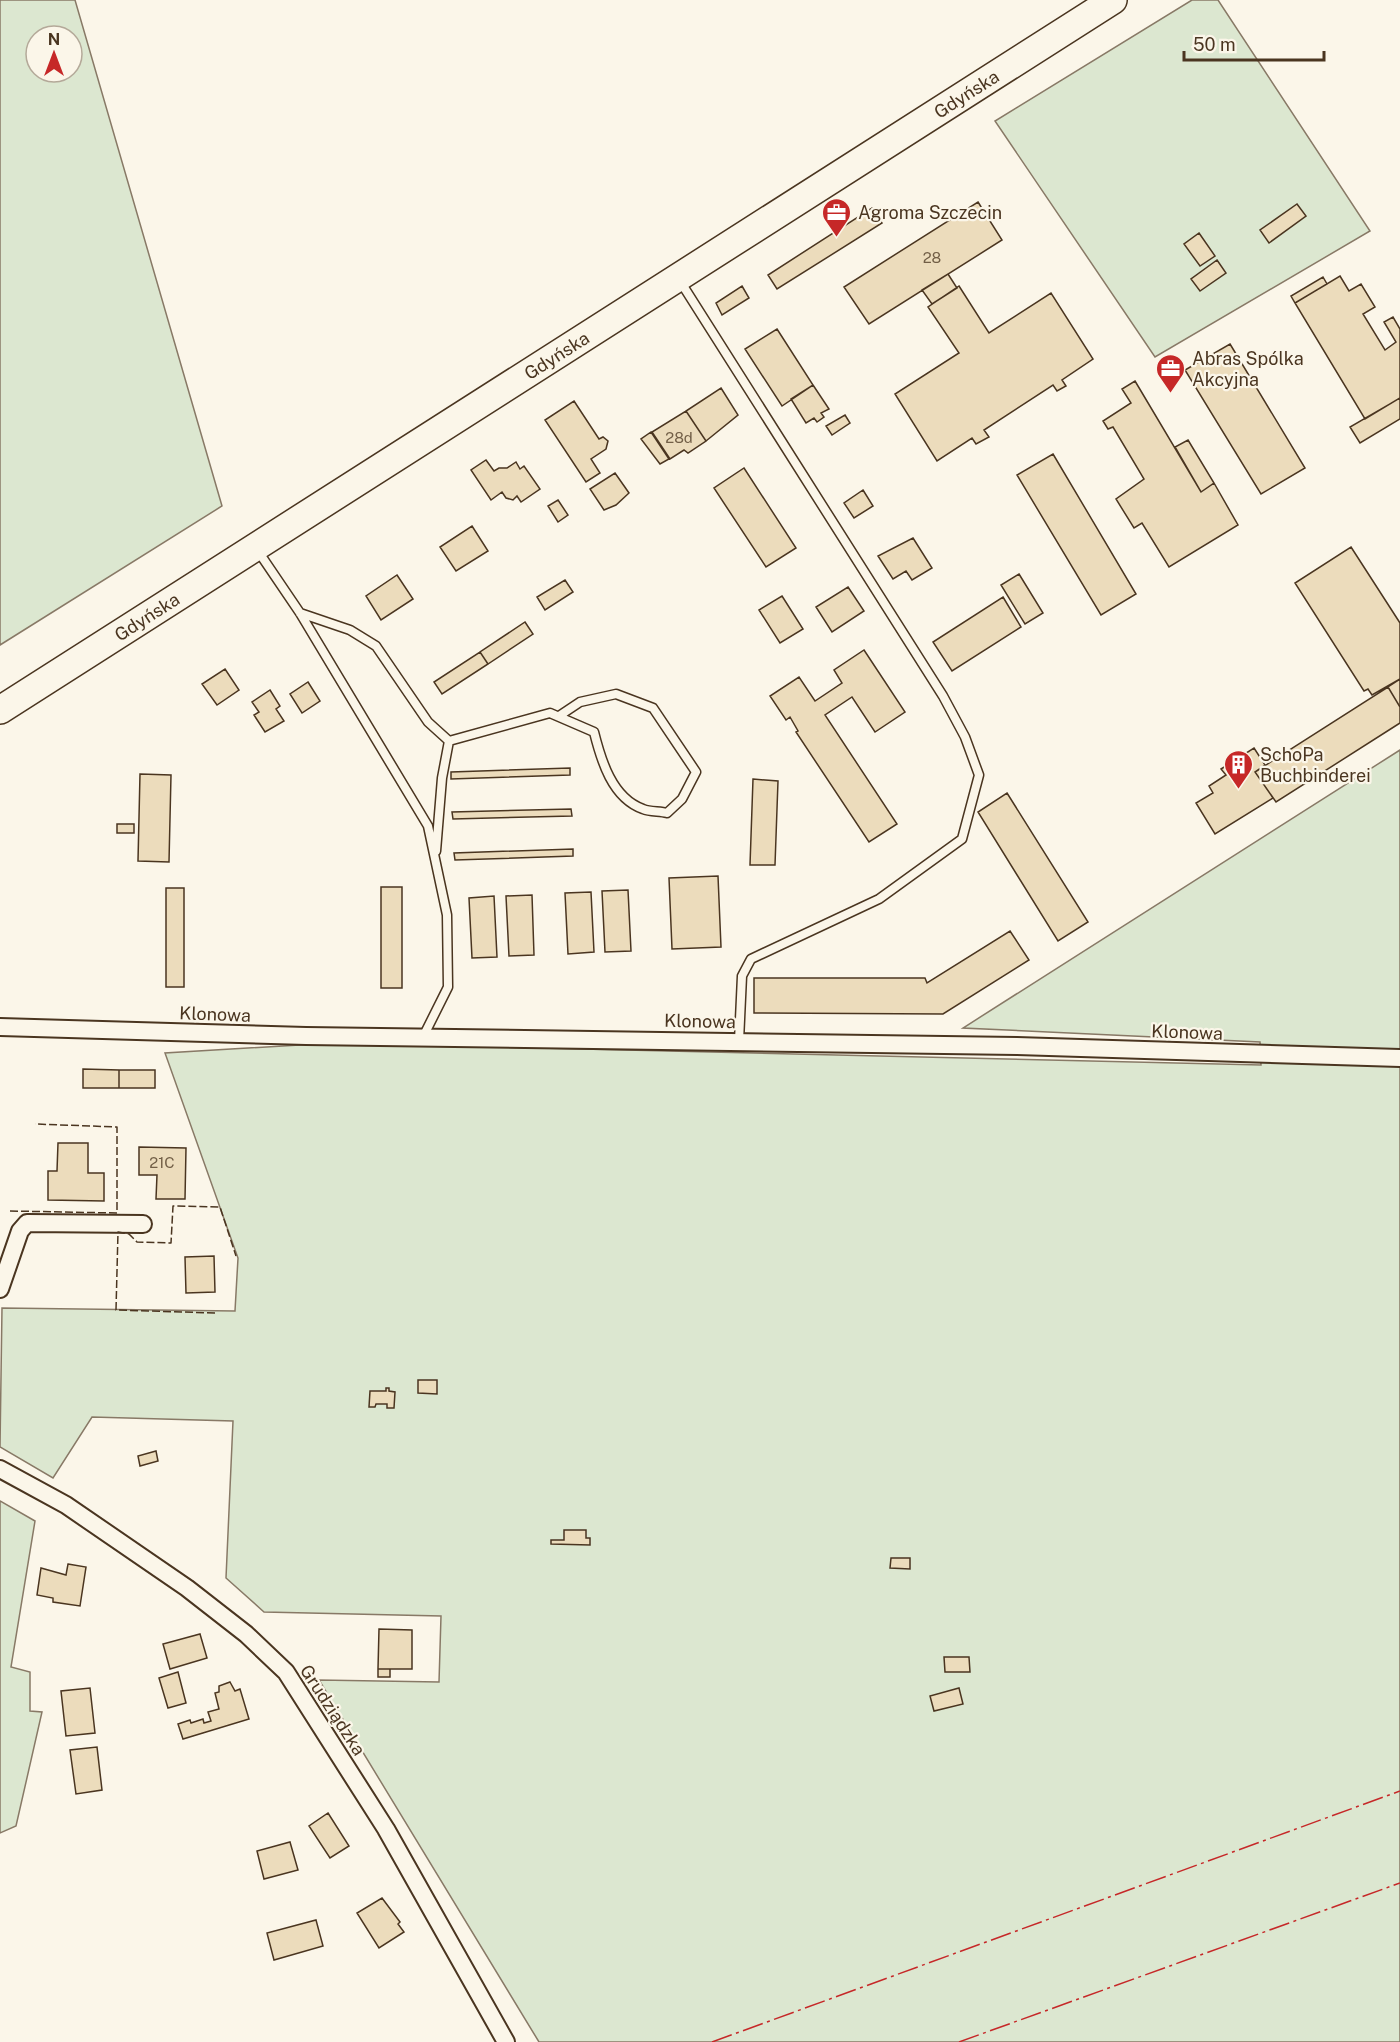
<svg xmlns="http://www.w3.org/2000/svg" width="1400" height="2042" font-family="'Public Sans',sans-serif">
  <rect width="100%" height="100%" fill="#fbf6e9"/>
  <path fill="#dce7d0" stroke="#887966" stroke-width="1.5" fill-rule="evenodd" d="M0 0H75L222 506 0 645ZM36 36H72V72H36Z
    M1192 0H1218L1370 231 1155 357 995 121Z
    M1400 750V2042H539L319 1680 439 1682 441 1616 264 1612 226 1578 233 1421 92 1417 53 1478 0 1447 2 1308 235 1311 238 1258 165 1053 333 1043 1261 1065 1260 1042 963 1028Z
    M0 1501 35 1521 11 1667 30 1672V1711L42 1712 16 1826 0 1833Z"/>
  <path fill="#ecdcbc" stroke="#4a3520" stroke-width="1.5" d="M978 202 1002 240 869 324 844 287Z
    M1297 204 1306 216 1269 243 1260 230Z
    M872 208 882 223 777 289 768 275Z
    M1199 233 1215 256 1200 266 1184 244Z
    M1217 260 1226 273 1200 291 1191 279Z
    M948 274 957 288 932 304 922 290Z
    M1340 276 1349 291 1361 284 1375 307 1363 314 1385 350 1396 342 1384 322 1393 317 1400 329V398L1365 419 1295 303Z
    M1323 277 1327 284 1295 303 1291 296Z
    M742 286 749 298 722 315 716 303Z
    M959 286 989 333 1051 293 1093 359 1062 380 1066 386 1057 391 1053 385 984 430 989 437 976 444 972 438 937 461 895 394 959 353 928 307Z
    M777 329 813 385 782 406 745 349Z
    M1230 344 1305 468 1261 494 1185 370Z
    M1135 381 1201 492 1214 483 1238 525 1169 567 1142 523 1134 528 1116 499 1144 479 1113 427 1108 429 1103 421 1131 403 1122 389Z
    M813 385 829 409 821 413 824 417 817 422 814 418 806 423 791 399Z
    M721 388 738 415 706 441 686 411Z
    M1400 398V419L1360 443 1350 427Z
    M574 401 599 439 603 437 608 441 606 449 591 459 600 473 586 482 545 420Z
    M686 411 706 441 688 453 684 450 670 459 652 432Z
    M845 415 850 423 832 435 826 426Z
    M651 432 669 459 660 464 641 439Z
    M1188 440 1214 483 1201 492 1175 447Z
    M1053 454 1136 594 1101 615 1017 475Z
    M486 460 494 471 499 468H507L516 462 520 469 524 466 540 489 521 502 517 496 513 500 506 498 502 492 491 500 471 470Z
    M744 468 796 548 766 567 714 488Z
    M615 473 629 493 616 505 604 510 590 489Z
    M863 490 873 506 854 518 844 503Z
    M558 500 568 515 558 522 548 506Z
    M472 526 488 551 456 571 440 547Z
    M913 538 932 568 912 580 906 571 893 579 878 556Z
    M1351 547 1400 623V679L1372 695 1368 689 1364 691 1295 583Z
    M1019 574 1043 613 1025 624 1001 585Z
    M397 575 413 599 381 620 366 596Z
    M565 580 573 592 545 610 537 597Z
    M848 587 864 611 832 632 816 607Z
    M782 596 803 629 780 643 759 610Z
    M1003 597 1021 627 952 671 933 642Z
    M525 622 533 634 488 664 480 652Z
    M864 650 905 712 875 732 852 697 825 715 897 824 869 842 796 732 798 731 790 717 786 720 770 696 799 677 815 701 842 683 834 670Z
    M480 652 488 664 442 694 434 682Z
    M225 669 239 690 217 705 202 684Z
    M1400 679V707L1388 687Z
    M308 682 320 701 302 713 290 694Z
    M1388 687 1400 707V723L1276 802 1255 772Z
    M270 690 280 706 276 709 284 721 265 732 254 715 259 712 252 702Z
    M1254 748 1265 765 1255 772 1273 798 1215 834 1196 803 1213 793 1209 786 1226 775 1221 769Z
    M570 768V775L451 779V772Z
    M140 774 171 775 169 862 138 861Z
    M753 779 778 781 775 865H750Z
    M1007 793 1088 922 1058 941 978 812Z
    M571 809 572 816 453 819 452 812Z
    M117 824H134V833H117Z
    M573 849V856L455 860 454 853Z
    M718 876 721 947 672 949 669 878Z
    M381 887H402V988H381Z
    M166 888H184V987H166Z
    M628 890 631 951 605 952 602 891Z
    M591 892 594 952 568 954 565 893Z
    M532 895 534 955 509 956 506 896Z
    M494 896 497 957 472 958 469 898Z
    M1010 931 1029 960 943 1014 754 1013V978H925L927 983Z
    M83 1069 119 1070V1088H83Z
    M119 1070H155V1088H119Z
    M58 1143H88V1173H104V1201L48 1200V1171H57Z
    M139 1147 186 1148 185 1199H156L157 1175H139Z
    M214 1256 215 1292 186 1293 185 1257Z
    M418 1380H437V1394L418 1393Z
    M386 1388H389V1391L395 1392 394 1408H387V1404H376L375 1407H369L370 1391H386Z
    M156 1451 158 1461 140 1466 138 1456Z
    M564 1530H586V1538H590V1545L551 1544V1540H564Z
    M891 1558H910V1569L890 1568Z
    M68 1564 86 1567 80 1606 53 1602V1598L37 1595 41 1568 66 1575Z
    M379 1629 412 1630V1669H378Z
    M200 1634 207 1658 170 1669 163 1644Z
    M944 1657H969L970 1672H945Z
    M378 1669H390V1677H378Z
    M178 1672 186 1703 168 1708 159 1678Z
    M230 1682 235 1691 240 1689 249 1719 183 1739 178 1724 190 1720 191 1723 203 1719 204 1723 211 1721 208 1712 219 1709 215 1693 219 1692V1686Z
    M90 1688 95 1733 66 1736 61 1691Z
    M959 1688 963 1704 934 1711 930 1696Z
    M97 1747 102 1790 76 1794 70 1750Z
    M328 1813 349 1846 330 1858 309 1826Z
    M290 1842 298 1870 264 1879 257 1851Z
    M382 1898 400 1922 398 1924 404 1932 379 1948 357 1913Z
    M316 1920 323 1946 274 1960 267 1933Z"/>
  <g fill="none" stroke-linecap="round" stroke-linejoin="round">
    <defs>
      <path id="service" d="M680 281 943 696 965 737 979 775 962 839 879 899 751 959 742 976 739 1041
        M258 551 300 613 428 826 447 915 448 987 423 1037
        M300 613 350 630 376 646 428 722 449 741 442 778 436 851
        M449 741 550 713 594 732C601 760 612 798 643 809 650 812 660 811 667 813L682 799 696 772 653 708 616 694 580 702 559 716"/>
      <path id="minor" d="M0 1027 306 1036 1017 1046 1400 1058
        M0 1289 20 1231 27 1223 143 1224
        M0 1469 66 1505 187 1588 246 1634 286 1672 386 1829 506 2042"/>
      <g id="primary">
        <path id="s1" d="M0 710 1113 0"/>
      </g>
    </defs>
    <use href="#service" stroke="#4a3520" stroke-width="11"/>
    <use href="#minor" stroke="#4a3520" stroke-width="20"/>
    <use href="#primary" stroke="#4a3520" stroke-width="30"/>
    <use href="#service" stroke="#fbf6e9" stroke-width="8"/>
    <use href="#minor" stroke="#fbf6e9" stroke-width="16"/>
    <use href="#primary" stroke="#fbf6e9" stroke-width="27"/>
    <path stroke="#4a3520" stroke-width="1.5" stroke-dasharray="8 3" stroke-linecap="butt" d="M10 1211 117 1213V1127L35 1124
      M215 1313 116 1310 118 1232 129 1234 137 1242 171 1243 173 1206 220 1207 236 1256"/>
    <path stroke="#c62828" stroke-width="1.5" stroke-dasharray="21 4.5 3 4.5" stroke-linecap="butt" d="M712 2042 1400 1791
      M959 2042 1400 1883"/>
  </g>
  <defs>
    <symbol id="office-pin" viewBox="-11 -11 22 30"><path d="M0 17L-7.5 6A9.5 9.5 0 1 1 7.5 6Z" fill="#c62828" stroke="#fbf6e9"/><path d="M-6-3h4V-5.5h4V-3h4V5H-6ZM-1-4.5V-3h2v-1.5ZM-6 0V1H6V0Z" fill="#fff"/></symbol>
    <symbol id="building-pin" viewBox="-11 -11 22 30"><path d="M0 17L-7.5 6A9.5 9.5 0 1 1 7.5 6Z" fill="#c62828" stroke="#fbf6e9"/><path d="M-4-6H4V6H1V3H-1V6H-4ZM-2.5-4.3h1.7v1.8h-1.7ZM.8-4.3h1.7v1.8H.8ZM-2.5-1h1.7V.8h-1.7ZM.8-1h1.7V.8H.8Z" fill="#fff"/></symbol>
  </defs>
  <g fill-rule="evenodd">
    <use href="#office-pin" x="820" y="196" width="33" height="45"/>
    <use href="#office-pin" x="1154" y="352" width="33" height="45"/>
    <use href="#building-pin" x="1222" y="748" width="33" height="45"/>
  </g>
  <g text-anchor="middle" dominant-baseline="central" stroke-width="4.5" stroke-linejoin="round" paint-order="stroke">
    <g font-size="15" fill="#725f47">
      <text x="932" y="257">28</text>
      <text x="679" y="437">28d</text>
      <text x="162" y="1162">21C</text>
    </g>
    <g font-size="18" fill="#4a3520" stroke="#fbf6e9">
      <text stroke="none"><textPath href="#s1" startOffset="1146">Gdyńska</textPath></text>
      <text stroke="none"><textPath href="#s1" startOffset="660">Gdyńska</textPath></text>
      <text stroke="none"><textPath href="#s1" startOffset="174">Gdyńska</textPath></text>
      <text transform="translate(215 1014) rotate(2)">Klonowa</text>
      <text transform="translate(700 1021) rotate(1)">Klonowa</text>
      <text transform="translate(1187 1032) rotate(2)">Klonowa</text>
      <text transform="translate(333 1710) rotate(57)">Grudziądzka</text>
    </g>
    <g font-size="18" fill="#4a3520" stroke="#fbf6e9" text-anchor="start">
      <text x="858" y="212">Agroma Szczecin</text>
      <text x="1192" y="358">Abras Spólka<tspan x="1192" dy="21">Akcyjna</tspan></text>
      <text x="1260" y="754">SchoPa<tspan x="1260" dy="21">Buchbinderei</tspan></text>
    </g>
  </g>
  <g transform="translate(54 54)"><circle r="28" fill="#fbf6e9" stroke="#b4a999" stroke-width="1.5"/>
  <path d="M0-4.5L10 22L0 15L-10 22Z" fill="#c62828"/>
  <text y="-9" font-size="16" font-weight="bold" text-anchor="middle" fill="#4a3520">N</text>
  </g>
  <path d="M1184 51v9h140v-9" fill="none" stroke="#4a3520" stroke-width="3"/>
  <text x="1193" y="51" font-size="18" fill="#4a3520" stroke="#fbf6e9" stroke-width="4.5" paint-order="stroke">50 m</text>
</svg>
